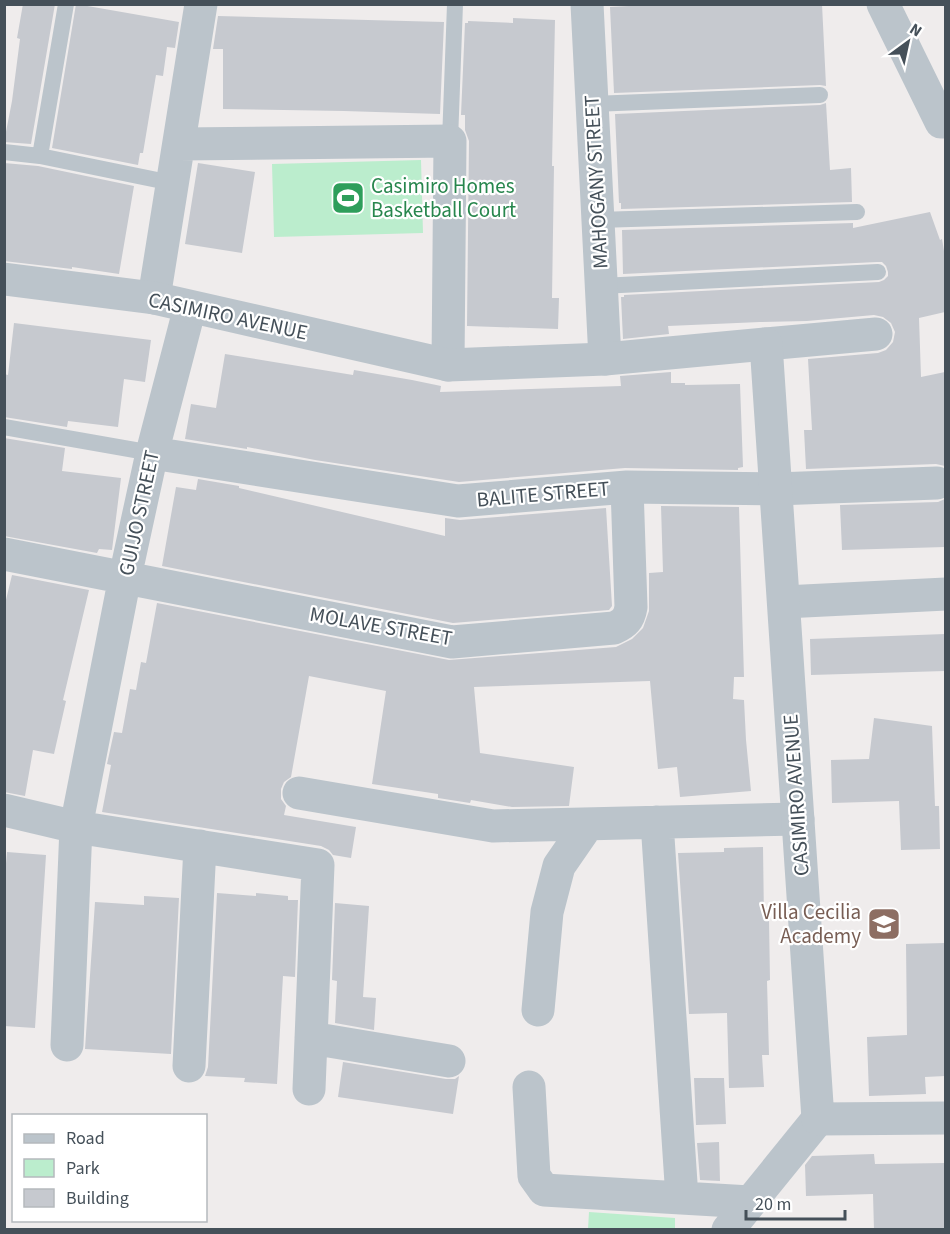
<svg xmlns="http://www.w3.org/2000/svg" width="950" height="1234" font-family="'Source Sans 3',sans-serif">
  <rect width="100%" height="100%" fill="#efecec"/>
  <path fill="#bbedcd" d="M421 160 423 233 274 237 272 164Z
    M589 1212 675 1218V1229H588Z"/>
  <path fill="#c6c9cf" d="M23 4H55L31 144 4 142 12 101 20 39 17 38Z
    M76 4 179 22 175 48 167 47 163 76 156 75 143 153H140L138 165 52 148Z
    M665 4H822L826 86 820 85 614 93 610 7Z
    M218 16 444 22 440 114 344 111 223 109V49H213Z
    M513 18 555 20 552 166H554L552 298H559L558 329 467 326 469 141 465 130V115H461L465 23H468V21L513 23Z
    M826 103 830 170 851 168 852 202 621 209V203H619L615 114 820 105Z
    M4 163 38 166 134 186 119 274 72 267V269L4 261Z
    M198 163 255 172 242 253 185 244Z
    M930 212 940 240 942 239 945 257V312L919 318 921 377 945 372V466L936 464 806 469 804 430H812L808 359 878 353 886 350 893 342 895 332 891 323 883 317 874 315 807 321 760 322 668 326 669 334 623 339 621 297H624V295L879 282 884 280 888 276V272L886 266 882 262H877L623 274 622 230 853 223V228Z
    M14 323 151 340 145 382 124 379 118 427 68 421 67 427 4 417V374L8 375Z
    M225 354 353 375 354 370 412 380 441 386 440 392 621 386 620 376 671 372V383H685V385L740 384 743 467 738 468V470L625 468 459 482 315 460 247 447V449L185 439 191 404 216 408Z
    M4 438 65 448 62 471 121 478 112 550 99 549 97 553 4 536Z
    M198 479 239 486V488L445 536V518L460 520 606 508 612 606 609 610 453 623 162 566 176 487 196 490Z
    M945 499V547L842 550 840 505 938 502Z
    M661 506 739 507 744 677H734L733 699 744 700 746 740 751 791 680 797 677 767 658 769 650 681 474 687 480 753 574 767 569 806 512 807 471 800 470 803 438 798V794L372 784 386 691 309 676 291 777 284 782 281 789V799L286 806 284 815 356 827 351 858 333 855 329 850 321 846 102 812 111 765 107 764 114 732 122 733 130 689 136 690 141 662 146 663 157 603 449 660 616 647 632 639 643 628 649 611V573L663 572Z
    M12 575 89 590 63 700 66 701 54 754 33 750 25 796 4 792V608Z
    M945 634V671L811 675 810 639Z
    M874 718 932 726 935 806H939L940 849 901 850 899 801 832 803 831 760 869 759Z
    M763 847 764 920H769L770 980 767 981 769 1055H762L764 1087 729 1088 727 1013 689 1014 678 853 724 852V848Z
    M7 852 46 855 35 1028 4 1026V886Z
    M217 893 256 896V893L288 896V900H298L295 977 283 976 277 1084 244 1082 245 1078 205 1076 208 1067Z
    M144 896 179 898 171 1054 85 1049 95 902 144 905Z
    M335 903 369 906 363 997 376 998 374 1030 335 1023 337 981 332 980Z
    M945 943V1076L925 1077 926 1094 869 1096 867 1037 907 1035 906 944Z
    M343 1062 446 1079H455L459 1076 453 1114 338 1097Z
    M694 1078H724L726 1124 696 1125Z
    M719 1142 720 1181 700 1180 697 1143Z
    M874 1154 875 1164 945 1163V1230H874L873 1194 806 1196 805 1165 812 1156Z"/>
  <g fill="none" stroke-linecap="round" stroke-linejoin="round">
    <path stroke="#bbc4cb" stroke-width="16" d="M592 104 820 95
      M450 141 455 4
      M4 152 40 156 172 183
      M40 156 66 4
      M598 220 857 212
      M601 286 878 272
      M4 427 152 453"/>
    <path stroke="#bbc4cb" stroke-width="33" d="M587 4 605 359
      M883 4 941 122H946
      M179 144 450 141 448 365
      M154 298 201 4
      M766 344 876 334
      M152 453 458 501 627 487 776 489 937 483
      M4 554 452 642 614 628C625 623 629 619 631 607L627 487
      M784 602 946 594
      M299 793 493 826 798 819
      M4 810 76 827 318 865 309 1089
      M657 822 682 1198
      M538 1010 547 912 559 866 588 824
      M311 1038 449 1061
      M67 1045 76 827 125 577 152 453 190 307
      M189 1066 200 846
      M529 1087 534 1176 544 1190 750 1202
      M728 1230 818 1119"/>
    <path stroke="#bbc4cb" stroke-width="33" d="M4 279 154 298 448 365 605 359 766 344 818 1119 946 1118"/>
  </g>
  <defs>
    <symbol id="stadium-square" viewBox="-11 -11 22 22"><rect x="-9" y="-9" width="18" height="18" rx="4" fill="#2e9e5b" stroke="#fff"/><path d="M0-5a6.5 5 0 1 0 0 10a6.5 5 0 1 0 0-10ZM-3.5-1.8h7v3.6h-7Z" fill="#fff"/></symbol>
    <symbol id="school-square" viewBox="-11 -11 22 22"><rect x="-9" y="-9" width="18" height="18" rx="4" fill="#8d6e63" stroke="#fff"/><path d="M0-5L7-2L0 1L-7-2ZM-4 1L0 2.5L4 1V4Q0 6-4 4Z" fill="#fff"/></symbol>
  </defs>
  <g fill-rule="evenodd">
    <use href="#stadium-square" x="329" y="179" width="38" height="38"/>
    <use href="#school-square" x="865" y="905" width="38" height="38"/>
  </g>
  <g text-anchor="middle" dominant-baseline="central" stroke-width="4.5" stroke-linejoin="round" paint-order="stroke">
    <g font-size="21" fill="#455059" stroke="#fff">
      <text transform="translate(596 182) rotate(-93)">MAHOGANY STREET</text>
      <text transform="translate(228 316) rotate(12)">CASIMIRO AVENUE</text>
      <text transform="translate(543 494) rotate(-5)">BALITE STREET</text>
      <text transform="translate(139 513) rotate(-78)">GUIJO STREET</text>
      <text transform="translate(381 626) rotate(10)">MOLAVE STREET</text>
      <text transform="translate(796 795) rotate(-94)">CASIMIRO AVENUE</text>
    </g>
    <g font-size="21" fill="#27864d" stroke="#fff" text-anchor="start">
      <text x="371" y="186">Casimiro Homes<tspan x="371" dy="24">Basketball Court</tspan></text>
    </g>
    <g font-size="21" fill="#785e54" stroke="#fff" text-anchor="end">
      <text x="861" y="912">Villa Cecilia<tspan x="861" dy="24">Academy</tspan></text>
    </g>
  </g>
  <rect width="950" height="1234" fill="none" stroke="#455059" stroke-width="12"/>
  <rect x="12" y="1114" width="195" height="108" fill="#ffffff" stroke="#b5b9bd" stroke-width="1.5"/>
  <rect x="24" y="1134" width="30" height="9" fill="#bbc4cb" stroke="#b5b9bd" stroke-width="1.5"/>
  <text x="66" y="1144" font-size="18" fill="#455059">Road</text>
  <rect x="24" y="1159" width="30" height="18" fill="#bbedcd" stroke="#b5b9bd" stroke-width="1.5"/>
  <text x="66" y="1174" font-size="18" fill="#455059">Park</text>
  <rect x="24" y="1189" width="30" height="18" fill="#c6c9cf" stroke="#b5b9bd" stroke-width="1.5"/>
  <text x="66" y="1204" font-size="18" fill="#455059">Building</text>
  <g transform="translate(908 42) rotate(33)" stroke="#ffffff" stroke-width="4.5" paint-order="stroke">
  <path d="M0-4.5L10 22L0 15L-10 22Z" fill="#455059"/>
  <text y="-9" font-size="16" font-weight="bold" text-anchor="middle" fill="#455059">N</text>
  </g>
  <path d="M746 1210v9h99v-9" fill="none" stroke="#455059" stroke-width="3"/>
  <text x="755" y="1210" font-size="18" fill="#455059" stroke="#ffffff" stroke-width="4.5" paint-order="stroke">20 m</text>
</svg>
